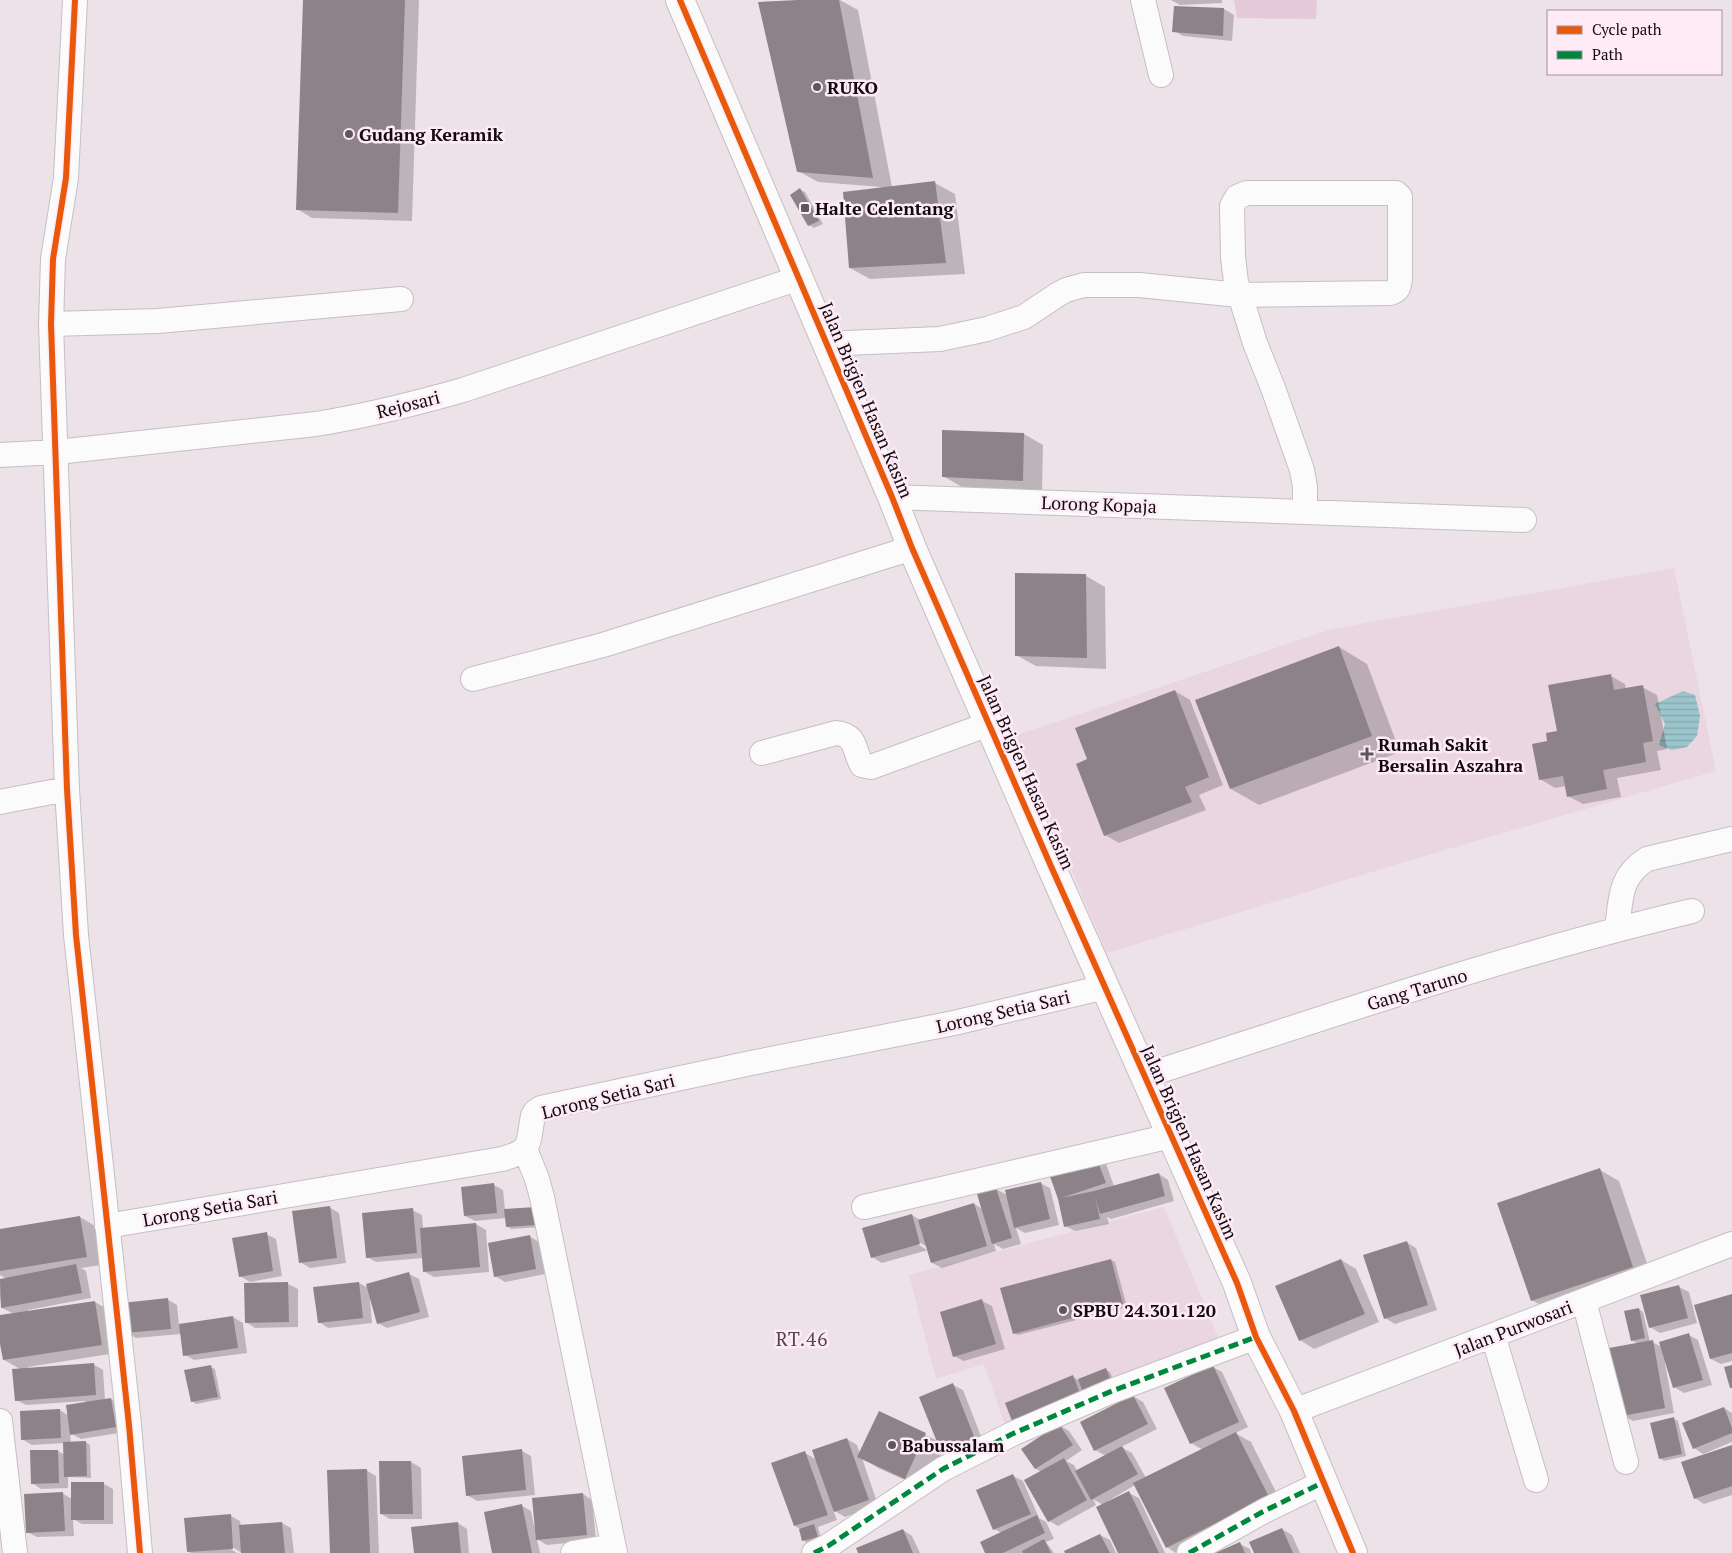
<svg xmlns="http://www.w3.org/2000/svg" width="1732" height="1553" font-family="'PT Serif',serif">
  <defs>
    <pattern id="water-rules" width="6" height="5" patternUnits="userSpaceOnUse" patternTransform="scale(1.25)"><rect width="6" height="5" fill="#9bc4cb"/><path d="M0 2.5h6" fill="none" stroke="#84a7ad"/></pattern>
  </defs>
  <rect width="100%" height="100%" fill="#ede2e8"/>
  <path fill="#ead6e1" d="M1674 568 1716 771 1411 860 1107 953 1014 736 1332 629Z
    M1164 1207 1221 1344 1007 1431 984 1364 936 1379 909 1275Z"/>
  <path fill="#e5c9d9" d="M1234 0H1317L1316 19 1237 18Z"/>
  <path fill="url(#water-rules)" d="M1683 691 1695 695 1700 716 1697 736 1687 747 1672 750 1659 745 1665 724 1655 704Z"/>
  <path fill="#0003" fill-rule="evenodd" d="M304 0H419L412 221 312 218 297 209Z
    M819 0H840L858 10 892 187 935 183 955 194 965 274 870 279 850 268 881 187 818 182 798 171Z
    M1171 0H1222V3L1180 5Z
    M1224 9 1234 15 1232 41 1183 36 1174 31Z
    M800 190 805 192 823 224 814 228 809 225Z
    M1024 434 1043 445 1042 492 962 487 943 476Z
    M1086 576 1105 587 1106 669 1036 666 1016 655Z
    M1339 647 1367 664 1400 752 1259 805 1231 789Z
    M1611 676 1625 684 1626 689 1642 687 1657 695 1667 749 1657 751 1661 770 1617 778 1621 797 1583 804 1568 796 1566 786 1555 788 1540 779 1549 742Z
    M1175 691 1190 700 1223 785 1199 795 1206 810 1119 843 1105 835 1089 760Z
    M1105 1161 1114 1186 1159 1174 1168 1180 1174 1201 1111 1219 1107 1217 1109 1224 1075 1231 1065 1226 1060 1199 1049 1172Z
    M1600 1170 1619 1181 1652 1278 1552 1312 1532 1300Z
    M1040 1183 1050 1188 1059 1225 1025 1233 1016 1228 1021 1244 1003 1249 994 1244 996 1251 942 1268 932 1263 928 1250 882 1263 872 1257 912 1215 920 1220 974 1204 983 1209 996 1189 1007 1195ZM916 1240 927 1247V1250L914 1242Z
    M494 1185 503 1190 505 1210 541 1227 511 1229 507 1226 506 1218 475 1221 465 1216Z
    M329 1207 339 1213 346 1263 310 1268 300 1262Z
    M412 1210 422 1215 423 1229 476 1224 486 1230 489 1272 434 1277 425 1272 423 1258 376 1262 367 1257Z
    M80 1217 95 1226 101 1265 81 1268 86 1271 91 1298 28 1310V1312L95 1302 109 1310 116 1353 28 1367V1369L93 1364 103 1370 105 1400 111 1399 120 1405 125 1432 81 1439 70 1433 71 1443 86 1442 90 1445 91 1478 68 1477V1488L41 1489 32 1483 58 1451 65 1455V1443L32 1445 22 1439 60 1410 69 1416 85 1403V1401L26 1405 16 1400 20 1369 4 1360 0 1336V1317L14 1314 2 1308 0 1296V1280L7 1279 0 1275V1230Z
    M266 1234 276 1239 282 1276 250 1282 240 1276Z
    M529 1236 539 1242 545 1274 505 1282 495 1276Z
    M1406 1242 1416 1248 1437 1310 1395 1324 1385 1318Z
    M1111 1260 1115 1262 1127 1307 1018 1335 1014 1333Z
    M1341 1260 1356 1269 1379 1322 1314 1349 1300 1340Z
    M409 1274 419 1279 429 1317 387 1328 378 1323 371 1299H370L372 1323 328 1328 319 1322 359 1283 368 1288Z
    M288 1284 298 1289V1327L255 1328 246 1322Z
    M1679 1287 1689 1292 1697 1323 1660 1333 1650 1327Z
    M1732 1295V1361L1721 1364 1711 1359Z
    M167 1299 177 1305 179 1325 233 1317 243 1323 247 1353 194 1360 185 1355 181 1334 136 1338 126 1332Z
    M982 1301 992 1306 1005 1349 964 1361 954 1356Z
    M1639 1309 1643 1312 1650 1342H1652L1662 1347 1689 1335 1698 1340 1712 1385 1684 1393 1674 1387 1667 1363H1665L1674 1413 1633 1421 1623 1415 1638 1344 1632 1340Z
    M211 1367 215 1369 221 1399 196 1404 192 1401Z
    M1213 1367 1222 1372 1248 1427 1235 1433 1251 1442 1283 1506 1187 1553H1176L1167 1547 1135 1485 1108 1501 1109 1502 1129 1493 1139 1498 1165 1553H1119L1103 1505 1093 1499 1096 1505 1058 1526 1049 1521 1042 1472 1036 1469 1023 1449 1059 1425 1069 1431 1082 1450 1066 1461 1074 1465 1077 1471 1106 1456 1095 1450 1133 1396 1143 1402 1157 1429 1121 1447 1132 1453 1146 1478 1203 1450 1191 1443Z
    M1105 1369 1110 1372 1116 1387 1025 1431 1073 1377 1078 1380Z
    M953 1385 963 1390 986 1449 942 1452 925 1489 878 1468 862 1458 878 1505 845 1517 833 1510 837 1520 818 1527 821 1539 808 1543 803 1540 800 1529 795 1526 805 1453 817 1460 847 1439 857 1445 860 1454 879 1413 938 1441Z
    M1724 1408 1732 1413V1442L1703 1454 1694 1448Z
    M1674 1419 1678 1421 1686 1456 1664 1461 1660 1458Z
    M1732 1447V1495L1704 1504 1695 1498Z
    M522 1451 531 1456 535 1495 477 1501 467 1495Z
    M411 1462 421 1468 422 1519H390L381 1514Z
    M366 1470 376 1476 379 1553H331Z
    M1013 1476 1023 1481 1039 1518 1046 1522 1054 1539 1046 1542 1054 1553H987L1002 1533 994 1529Z
    M104 1484 113 1489V1524H82L73 1519 74 1536 37 1537 27 1532 62 1493 72 1499Z
    M583 1494 592 1500 596 1540 547 1545 537 1539 540 1553H493L522 1506 531 1511 534 1526 536 1525Z
    M231 1516 240 1521 241 1526 282 1523 291 1528 294 1553H242L229 1545 227 1547 237 1553H191L188 1551Z
    M458 1523 467 1529 469 1553H415Z
    M1282 1529 1292 1535 1300 1553H1255Z
    M903 1530 912 1536 920 1553H860Z
    M1100 1535 1110 1540 1116 1553H1066Z
    M1240 1544 1250 1549 1251 1553H1218Z"/>
  <path fill="#8e8289" d="M303 0H405L398 213 296 210Z
    M798 0H839L873 178 797 172 758 2Z
    M1174 6 1224 8 1223 36 1172 32Z
    M935 181 946 263 849 268 843 192Z
    M800 188 819 221 808 226 790 195Z
    M942 430 1024 433 1023 481 942 477Z
    M1015 573 1086 574 1087 658 1015 656Z
    M1339 646 1372 736 1230 789 1195 700Z
    M1611 674 1614 690 1643 685 1653 741 1643 743 1646 762 1603 770 1607 789 1567 797 1563 776 1539 780 1532 744 1547 741 1546 733 1557 731 1548 685Z
    M1175 690 1209 777 1185 787 1192 802 1104 836 1076 764 1087 759 1075 728Z
    M1095 1154 1106 1183 1061 1198 1094 1191 1159 1173 1165 1196 1100 1214 1095 1197 1100 1219 1064 1227 1058 1199 1048 1171Z
    M1600 1168 1633 1267 1531 1301 1497 1203Z
    M1041 1182 1050 1219 1014 1228 1005 1190Z
    M494 1183 497 1213 464 1216 461 1187Z
    M996 1188 1012 1238 992 1244 977 1194Z
    M974 1203 987 1246 931 1263 918 1220Z
    M330 1206 337 1258 299 1263 292 1211Z
    M536 1207 537 1225 506 1227 504 1209Z
    M413 1208 417 1253 366 1258 362 1213Z
    M912 1214 920 1244 871 1258 862 1228Z
    M80 1216 87 1257 0 1271V1229Z
    M476 1223 480 1267 423 1272 420 1228Z
    M267 1232 273 1271 239 1277 232 1238Z
    M530 1235 536 1269 494 1277 488 1243Z
    M1407 1241 1428 1305 1384 1319 1363 1255Z
    M1111 1259 1123 1304 1013 1334 1000 1288Z
    M1341 1259 1365 1314 1299 1341 1275 1286Z
    M76 1264 82 1293 1 1308 0 1279Z
    M409 1272 420 1312 377 1324 366 1284Z
    M288 1282 289 1322 245 1323 244 1283Z
    M359 1282 363 1318 318 1323 313 1287Z
    M1679 1285 1688 1318 1649 1328 1640 1295Z
    M1732 1294V1353L1710 1359 1694 1305Z
    M168 1298 171 1329 125 1333 122 1303Z
    M982 1299 996 1344 953 1357 940 1312Z
    M95 1301 102 1345 3 1360 0 1344V1315Z
    M1639 1308 1645 1338 1631 1341 1624 1311Z
    M233 1316 238 1348 183 1356 179 1324Z
    M1689 1333 1703 1380 1673 1388 1659 1342Z
    M1653 1340 1665 1408 1622 1416 1609 1348Z
    M94 1363 96 1395 15 1401 12 1369Z
    M211 1365 218 1397 191 1402 184 1370Z
    M1213 1365 1239 1422 1190 1444 1164 1388Z
    M1732 1365V1388H1730L1724 1367Z
    M1106 1368 1112 1384 1084 1395 1078 1379Z
    M1073 1375 1082 1399 1014 1426 1005 1403Z
    M953 1383 977 1444 943 1457 919 1397Z
    M1133 1395 1148 1424 1094 1451 1080 1422Z
    M111 1398 116 1427 70 1435 66 1405Z
    M1724 1407 1732 1428V1433L1693 1449 1682 1423Z
    M60 1409 61 1438 21 1440 20 1411Z
    M879 1411 926 1433 905 1479 857 1457Z
    M1674 1417 1682 1454 1659 1459 1650 1423Z
    M1059 1424 1073 1445 1035 1469 1021 1449Z
    M1236 1432 1269 1497 1166 1548 1133 1483Z
    M847 1438 869 1500 834 1512 812 1450Z
    M86 1441 87 1476 64 1477 63 1442Z
    M1732 1445V1486L1694 1499 1681 1462Z
    M1122 1446 1138 1474 1091 1500 1075 1471Z
    M522 1449 526 1490 466 1496 462 1456Z
    M30 1450H58L59 1483 31 1484Z
    M805 1451 828 1515 794 1526 771 1463Z
    M1064 1458 1087 1500 1048 1522 1024 1480Z
    M379 1461H411L413 1514H380Z
    M367 1469 370 1553H330L327 1470Z
    M1013 1474 1031 1514 993 1530 976 1490Z
    M71 1482H104V1520H71Z
    M1129 1491 1159 1553H1118L1096 1507Z
    M63 1492 65 1531 26 1533 24 1494Z
    M583 1493 587 1535 536 1540 532 1498Z
    M522 1504 532 1553H492L484 1512Z
    M231 1514 233 1549 187 1552 184 1518Z
    M1037 1515 1045 1533 1003 1553H985L980 1542Z
    M282 1522 285 1553H241L239 1525Z
    M458 1522 461 1553H414L411 1527Z
    M814 1524 818 1537 802 1541 799 1529Z
    M1282 1528 1293 1553H1254L1249 1542Z
    M903 1529 913 1553H858L856 1548Z
    M1100 1534 1110 1553H1065L1064 1551Z
    M1044 1539 1051 1553H1023L1022 1551Z
    M1240 1542 1245 1553H1215Z"/>
  <g fill="none" stroke-linecap="round" stroke-linejoin="round">
    <defs>
      <path id="street" d="M75 0 66 178 53 259 51 324 67 789 76 935 129 1425 140 1553
        M1143 0 1161 75
        M51 324 158 321 401 299
        M827 343H846L940 339 987 329 1024 317 1057 295 1066 290 1084 285H1139L1239 295 1390 293C1398 291 1399 287 1400 279V197L1396 193H1247L1237 197 1232 206 1233 257 1236 282 1255 343 1273 388 1302 470 1305 487V512
        M0 455 57 452 316 424C366 416 414 404 463 390L799 278
        M892 497 1524 520
        M473 679 603 645 912 548
        M762 753 836 733C858 735 853 751 862 765L871 767 989 724
        M0 802 67 789
        M1617 929C1621 899 1619 876 1647 859L1732 839
        M1144 1076C1325 1018 1506 955 1692 911
        M525 1149 537 1179 542 1197 615 1553
        M864 1207 1171 1136
        M107 1226 502 1159C534 1150 527 1144 533 1116L535 1112 541 1108 751 1063 954 1023 1105 987
        M1584 1301 1626 1462
        M1493 1335 1536 1480
        M1294 1411 1732 1244
        M0 1421 15 1553
        M573 1553 613 1546
        M814 1553 828 1546 943 1469 1012 1434 1112 1391 1256 1337
        M1189 1553 1264 1511 1324 1482"/>
      <path id="secondary" d="M680 0 892 497 912 548 1050 864 1237 1283 1256 1337 1294 1411 1353 1553"/>
    </defs>
    <use href="#street" stroke="#c6bec3" stroke-width="26"/>
    <use href="#secondary" stroke="#c6bec3" stroke-width="30"/>
    <use href="#street" stroke="#fcfbfc" stroke-width="24"/>
    <use href="#secondary" stroke="#fcfbfc" stroke-width="28"/>
    <path stroke="#00873e" stroke-width="5" stroke-dasharray="10 5" stroke-linecap="butt" d="M814 1553 828 1546 943 1469 1012 1434 1112 1391 1256 1337
      M1189 1553 1264 1511 1324 1482"/>
    <defs>
      <path id="cycleway" d="M75 0 66 178 53 259 51 324 67 789 76 935 129 1425 140 1553
        M680 0 892 497 912 548 1050 864 1237 1283 1256 1337 1294 1411 1353 1553"/>
    </defs>
    <use href="#cycleway" stroke="#ffebf6" stroke-width="9"/>
    <use href="#cycleway" stroke="#e8590c" stroke-width="6"/>
  </g>
  <g fill="#5e565b" stroke="#ffebf6" stroke-width="2">
    <circle cx="817" cy="87" r="5"/>
    <circle cx="349" cy="134" r="5"/>
    <rect x="800" y="203" width="10" height="10" rx="2.5"/>
    <path d="M1364.5 746.5h5v5h5v5h-5v5h-5v-5h-5v-5h5z"/>
    <circle cx="1063" cy="1310" r="5"/>
    <circle cx="892" cy="1445" r="5"/>
  </g>
  <g text-anchor="middle" dominant-baseline="central" stroke-width="5" stroke-linejoin="round" paint-order="stroke">
    <g font-size="18" font-weight="bold" fill="#110b0f" stroke="#ffebf6" text-anchor="start">
      <text x="827" y="87">RUKO</text>
      <text x="359" y="134">Gudang Keramik</text>
      <text x="815" y="208">Halte Celentang</text>
      <text x="1378" y="744">Rumah Sakit<tspan x="1378" dy="21">Bersalin Aszahra</tspan></text>
      <text x="1073" y="1310">SPBU 24.301.120</text>
      <text x="902" y="1445">Babussalam</text>
    </g>
    <g font-size="18" fill="#110b0f" stroke="#ffebf6">
      <text transform="translate(867 400) rotate(67)">Jalan Brigjen Hasan Kasim</text>
      <text transform="translate(408 404) rotate(-14)">Rejosari</text>
      <text transform="translate(1099 504) rotate(2)">Lorong Kopaja</text>
      <text transform="translate(1027 772) rotate(66)">Jalan Brigjen Hasan Kasim</text>
      <text transform="translate(1417 989) rotate(-17)">Gang Taruno</text>
      <text transform="translate(1003 1011) rotate(-13)">Lorong Setia Sari</text>
      <text transform="translate(608 1096) rotate(-14)">Lorong Setia Sari</text>
      <text transform="translate(1190 1142) rotate(66)">Jalan Brigjen Hasan Kasim</text>
      <text transform="translate(210 1208) rotate(-10)">Lorong Setia Sari</text>
      <text transform="translate(1513 1328) rotate(-21)">Jalan Purwosari</text>
    </g>
    <g font-size="19" letter-spacing="1" fill="#54454e" stroke="#ffebf6">
      <text x="802" y="1338">RT.46</text>
    </g>
  </g>
  <rect x="1547" y="10" width="175" height="65" fill="#ffebf6" stroke="#a0919a"/>
  <rect x="1557" y="26" width="25" height="8" fill="#e8590c" stroke="#a0919a"/>
  <text x="1592" y="35" font-size="15" fill="#110b0f">Cycle path</text>
  <rect x="1557" y="51" width="25" height="8" fill="#00873e" stroke="#a0919a"/>
  <text x="1592" y="60" font-size="15" fill="#110b0f">Path</text>
</svg>
